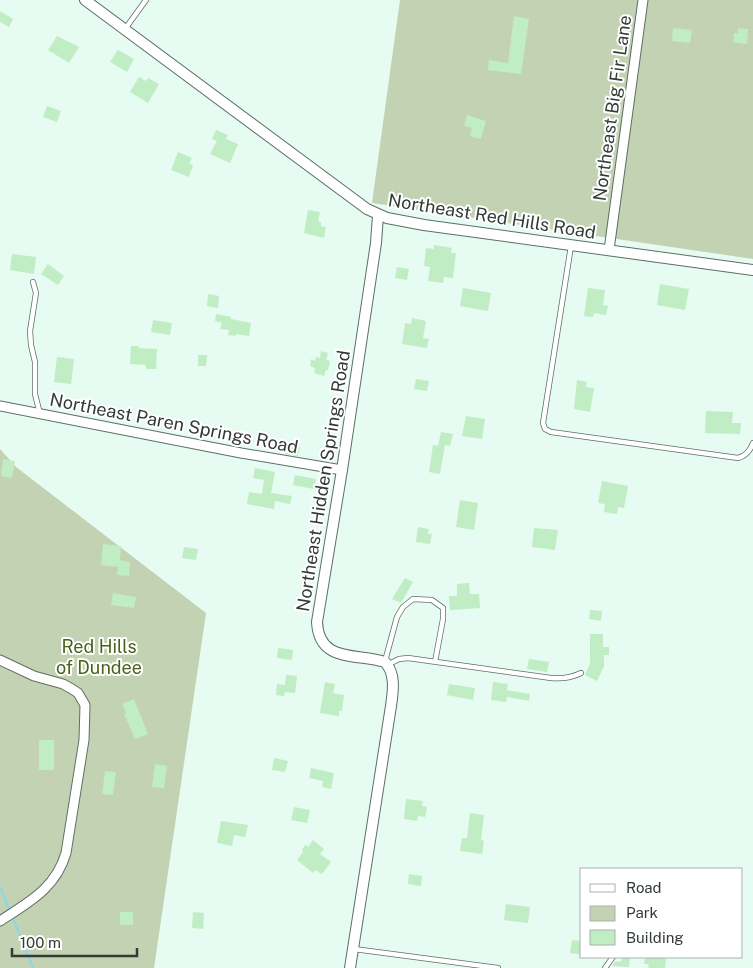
<svg xmlns="http://www.w3.org/2000/svg" width="753" height="968" font-family="'Public Sans',sans-serif">
  <rect width="100%" height="100%" fill="#e6fbf1"/>
  <path fill="#c3d2b2" d="M400 0H753V259L372 203Z
    M0 449 16 467 206 613 154 968H0Z"/>
  <g fill="none" stroke-linecap="round" stroke-linejoin="round">
    <path stroke="#8fd8e1" stroke-width="2.5" d="M0 887 10 911
      M12 916 33 968"/>
  </g>
  <path fill="#c0edc3" d="M0 11 13 19 9 27 0 22Z
    M514 16 529 19 521 74 488 70 489 60 508 63Z
    M673 28 692 30 690 43 672 41Z
    M738 28 748 29 747 44 733 42 734 33H738Z
    M57 36 79 47 69 63 48 50Z
    M118 50 134 59 127 72 110 62Z
    M139 77 146 81 148 78 159 84 148 103 130 92Z
    M47 106 61 111 57 122 43 117Z
    M467 115 486 121 481 139 470 136 472 128 464 126Z
    M216 130 228 135 226 139 238 144 230 163 210 154 217 141 212 139Z
    M178 152 192 158 189 164 193 165 189 177 171 170Z
    M308 210 320 212 318 221 321 222V226L326 227 324 238 304 233Z
    M434 245 452 248 451 253H456L453 278 444 277 443 283 428 281 430 267 424 266 426 248 434 249Z
    M12 254 36 257 34 274 10 270Z
    M48 264 64 276 58 285 41 274Z
    M397 267 409 269 407 280 395 278Z
    M660 284 689 289 685 310 657 305Z
    M463 288 491 293 488 311 460 306Z
    M588 288 605 290 603 305 608 306 606 315 594 313 593 317 584 316Z
    M208 294 219 296 218 308 207 306Z
    M216 314 231 317V319L251 323 249 336 236 334V336L228 335 229 330 220 329 222 323 215 321Z
    M412 318 426 321 423 338 429 339 427 348 402 344 405 323 411 324Z
    M153 320 172 323 170 335 151 332Z
    M131 346H139V348L157 349 156 369H146V365L130 364Z
    M321 351 328 353 326 360 330 361 328 370H326L324 376 314 373 315 368 310 366 311 359 315 361 316 357 320 358Z
    M198 355H207L206 366H198Z
    M57 357 74 359 71 384 54 382Z
    M416 379 429 381 427 391 414 389Z
    M577 380 587 382 586 387 594 388 590 412 574 409Z
    M706 411 733 412 732 423H741L740 434 705 433Z
    M466 416 485 419 482 439 462 436Z
    M441 432 453 434 450 446 445 445 440 474 429 472 433 445 438 446Z
    M286 445 300 447 298 456 285 454Z
    M3 459 15 461 12 478 1 476Z
    M255 468 275 472 271 493 292 496 290 504 275 501 274 509 247 504 249 492 262 494 264 480 253 478Z
    M295 475 316 479 314 489 293 485Z
    M602 481 628 486 624 508 618 507 617 514 604 512 605 504 598 503Z
    M460 500 478 503 474 530 456 527Z
    M418 527 429 529 428 534H432L430 544 416 542Z
    M534 528 558 530 555 550 532 547Z
    M103 544 121 546 120 560 130 562 129 576 117 575 118 567 101 565Z
    M184 547 198 549 196 560 182 558Z
    M405 578 413 582 401 603 392 599Z
    M469 583 470 594H479L480 608 450 610 449 596H457V584Z
    M113 593 136 597 134 608 111 605Z
    M590 610 602 611 601 621 589 619Z
    M590 634H603V647H609V655H604V666L597 681 585 675 590 663Z
    M278 648 293 650 292 660 277 658Z
    M529 659 549 662 547 672 527 669Z
    M286 675 297 676 295 693 285 692 284 696 276 695 277 684 285 685Z
    M325 682 335 684 333 693 344 695 342 711H339V716L320 713Z
    M493 682 508 684 507 690 530 694 529 701 507 697 506 702 491 700Z
    M449 684 475 688 473 700 447 695Z
    M134 699 148 734 135 739 124 714 126 713 122 704Z
    M39 740H54V770H39Z
    M274 758 288 761 285 772 272 770Z
    M155 764 167 766 164 788 152 787Z
    M311 768 334 773 331 789 322 787 323 781 309 778Z
    M105 771 116 772 113 795 102 794Z
    M406 799 423 801 422 806 427 807 425 817 418 816 417 821 404 819Z
    M294 807 310 810 307 823 291 820Z
    M470 813 484 815 481 840 484 841 482 854 460 851 462 838H467Z
    M221 821 248 825 245 837 234 835 232 846 217 843Z
    M313 840 324 849 320 854 331 862 322 874 316 870 313 873 297 860 303 852 302 850 305 845 308 847Z
    M409 874 422 876 421 886 408 884Z
    M506 904 530 907 528 923 504 920Z
    M120 912H133V925H120Z
    M193 912 204 913 203 929 192 928Z
    M572 940 582 941V955L570 953Z
    M622 957H630L629 967 612 966 615 962 622 961Z
    M645 957H666L665 968H648L649 964H644Z"/>
  <g fill="none" stroke-linecap="round" stroke-linejoin="round">
    <defs>
      <path id="service" d="M125 29 146 0
        M571 246 543 423 545 429 551 432 738 458C746 456 750 451 753 443
        M33 282 36 293 30 331 31 345 35 362V394L40 414
        M385 661 397 617 403 607 413 599 432 600 443 608V619L435 662
        M387 665 399 659 408 658 551 678C562 679 571 678 581 673
        M354 949 498 968
        M605 968 613 957"/>
      <path id="minor" d="M609 250 643 0
        M0 406 241 453 342 470
        M0 660 34 676 63 684 72 689 78 693 85 705 84 740 66 853C56 888 29 902 0 921"/>
      <path id="tertiary" d="M85 0 367 209 387 218 424 225 753 270
        M350 968 391 706C393 691 396 674 385 662 356 653 319 663 317 622L342 470 376 243 378 215"/>
    </defs>
    <use href="#service" stroke="#5d6f67" stroke-width="6"/>
    <use href="#minor" stroke="#5d6f67" stroke-width="11"/>
    <use href="#tertiary" stroke="#5d6f67" stroke-width="12"/>
    <use href="#service" stroke="#fff" stroke-width="4.5"/>
    <use href="#minor" stroke="#fff" stroke-width="9"/>
    <use href="#tertiary" stroke="#fff" stroke-width="10"/>
  </g>
  <g text-anchor="middle" dominant-baseline="central" stroke-width="4" stroke-linejoin="round" paint-order="stroke">
    <g font-size="18" fill="#333b37" stroke="#fff">
      <text transform="translate(612 108) rotate(-82)">Northeast Big Fir Lane</text>
      <text transform="translate(492 216) rotate(9)">Northeast Red Hills Road</text>
      <text transform="translate(174 423) rotate(11)">Northeast Paren Springs Road</text>
      <text transform="translate(323 481) rotate(-81)">Northeast Hidden Springs Road</text>
    </g>
    <g font-size="18" fill="#476219" stroke="#fff">
      <text x="99" y="646">Red Hills<tspan x="99" dy="21">of Dundee</tspan></text>
    </g>
  </g>
  <rect x="580" y="868" width="162" height="90" fill="#ffffff" stroke="#adb1af"/>
  <rect x="590" y="884" width="25" height="8" fill="#ffffff" stroke="#adb1af"/>
  <text x="626" y="893" font-size="15" fill="#333b37">Road</text>
  <rect x="590" y="906" width="25" height="15" fill="#c3d2b2" stroke="#adb1af"/>
  <text x="626" y="918" font-size="15" fill="#333b37">Park</text>
  <rect x="590" y="930" width="25" height="15" fill="#c0edc3" stroke="#adb1af"/>
  <text x="626" y="943" font-size="15" fill="#333b37">Building</text>
  <path d="M12 948v8h125v-8" fill="none" stroke="#333b37" stroke-width="2.5"/>
  <text x="20" y="948" font-size="15" fill="#333b37" stroke="#ffffff" stroke-width="4" paint-order="stroke">100 m</text>
</svg>
